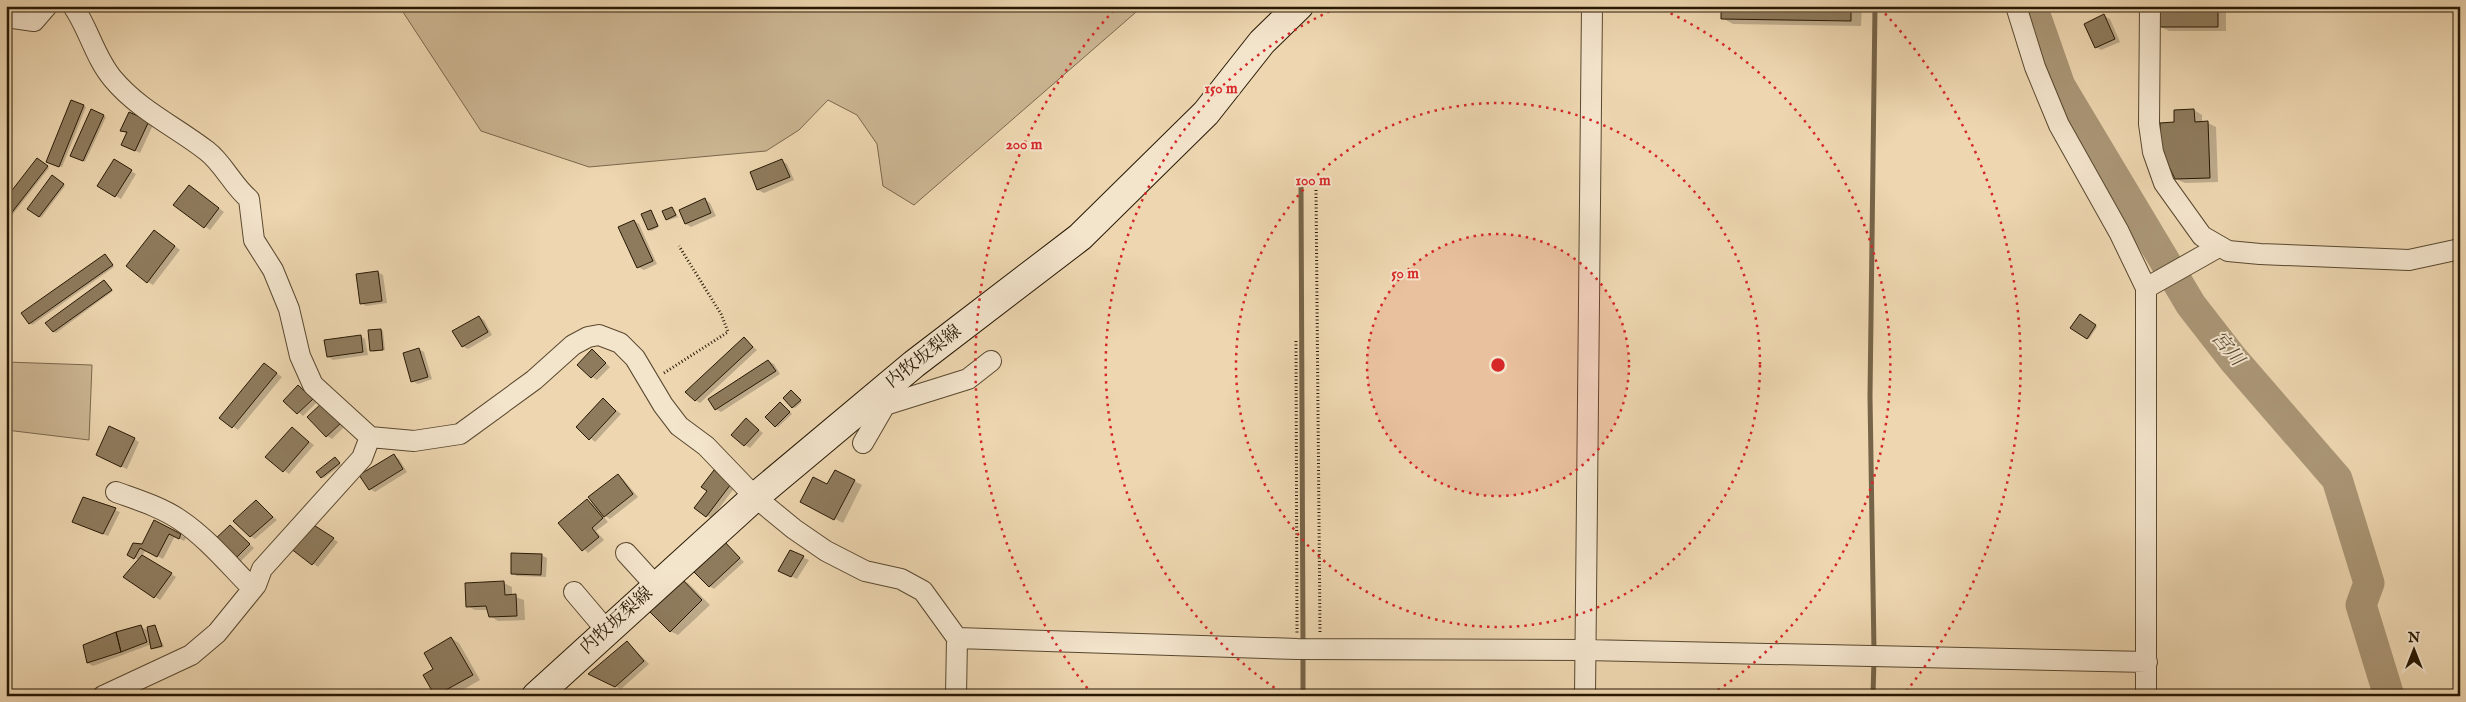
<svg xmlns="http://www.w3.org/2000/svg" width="2466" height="702" font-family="'IM FELL English','Noto Serif JP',serif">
  <rect width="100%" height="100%" fill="#edd6b0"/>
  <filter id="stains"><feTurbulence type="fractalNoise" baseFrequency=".004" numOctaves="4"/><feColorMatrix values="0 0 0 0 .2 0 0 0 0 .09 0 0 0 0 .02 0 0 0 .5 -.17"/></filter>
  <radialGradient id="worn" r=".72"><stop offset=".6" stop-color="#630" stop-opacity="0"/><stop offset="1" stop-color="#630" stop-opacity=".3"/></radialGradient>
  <path fill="#ccb693" stroke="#7a684c" d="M399 6H1143L914 205 883 186 877 144 857 115 828 100 799 130 766 151 589 167 481 131Z
    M6 362 92 365 89 440 6 430Z"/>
  <path fill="#0003" d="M1722 6H1862L1861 26 1733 24 1722 18Z
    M2161 6H2288V12H2233L2226 8V31H2169L2161 27Z
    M2104 16 2110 19 2120 42 2101 50 2096 47Z
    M72 101 86 107 62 167 50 163Z
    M2194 110 2202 115V123H2208L2216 127 2218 182 2185 183 2176 179 2175 111Z
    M92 111 106 117 85 162 72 155Z
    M130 114 153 125 140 153 128 147 127 134 122 131Z
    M37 160 49 168 6 223V200Z
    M114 161 136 174 121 199 98 185Z
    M782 161 787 164 794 180 764 193 758 190 752 173Z
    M52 177 65 186 41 218 29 209Z
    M194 190 224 212 210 230 175 205Z
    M705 200 710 203 716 216 691 227 686 224 680 211Z
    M672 208 678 217 669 220 667 219Z
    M651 211 659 227 651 231 649 229Z
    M634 221 639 224 657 264 644 270 638 267Z
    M159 234 180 250 153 285 148 282Z
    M107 257 114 267 32 325 30 323Z
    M378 272 383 275 387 303 366 306 361 303Z
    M105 281 113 291 56 333 53 331Z
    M2080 316 2097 327 2089 339 2072 328Z
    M479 317 484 320 492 335 468 349 462 346Z
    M381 330 383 331 385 350 373 352 371 350Z
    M360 336 365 339 368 355 333 360 328 357Z
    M744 339 757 350 700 403 695 400Z
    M419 349 424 352 432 379 418 384 412 381Z
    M592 351 610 367 597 380 592 377Z
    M768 361 774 364 780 374 721 412 716 409Z
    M264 364 282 377 238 430 220 417Z
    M299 386 317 402 303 416 285 401Z
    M794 393 802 402 795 408 793 407Z
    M603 400 621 414 595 442 578 427Z
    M781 403 792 414 778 427 776 426Z
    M323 404 346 425 332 439 327 436Z
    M746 420 763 433 750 448 745 445Z
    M292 428 314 445 289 474 267 457Z
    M134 439 139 442 127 469 102 458Z
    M394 456 399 459 407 472 375 492 370 489Z
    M337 460 341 465 324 478 322 477Z
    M714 472 735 487 712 518 707 516 708 491Z
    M618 476 623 479 638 497 610 519 602 514 608 522 596 531 604 540 588 553 560 523 587 500 597 506Z
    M854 481 862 485 843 523 810 506Z
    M84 499 120 512 108 536 73 522Z
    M256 502 277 520 255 539 250 536Z
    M155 522 186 538 184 541 175 536 163 559 146 550 142 556 176 577 160 600 125 577 139 560 129 554 143 546Z
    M230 527 254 548 240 562 234 559Z
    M315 527 338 542 318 567 292 548Z
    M723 541 744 562 714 589 709 586Z
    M791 552 809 560 797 579 784 573Z
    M541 555 547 558 546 577 517 576 512 573Z
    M680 579 688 583 710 605 678 635 670 631Z
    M504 583 512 587V596L524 600 525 620 498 621 490 616 488 610H475L467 606Z
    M155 626 164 647 155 649 152 644 93 666 88 663 84 646 141 627 149 631Z
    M451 638 459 643 480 680 452 696H437L425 675 435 669Z
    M627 642 649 664 621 689 595 676Z"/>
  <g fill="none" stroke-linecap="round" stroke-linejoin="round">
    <path stroke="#766448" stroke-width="5" d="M1301 185 1303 645
      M1874 651 1870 396 1875 6
      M1303 653V696
      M1873 696 1874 659"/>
    <path stroke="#aa9676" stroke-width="31" d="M2032 6 2060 86 2191 305 2233 359 2337 479 2369 583 2361 605 2389 696"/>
  </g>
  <path fill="#8e7b5d" stroke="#281904" d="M1721 6H1851V21L1721 19Z
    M2160 6H2218V27H2160Z
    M2224 6H2280V9H2224Z
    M2104 14 2115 39 2095 48 2084 24Z
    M71 100 84 105 59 167 46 162Z
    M91 109 104 115 83 161 70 156Z
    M2194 109 2195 122 2208 121 2210 178 2175 179 2161 150 2160 123 2174 122V110Z
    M129 112 149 121 135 151 121 145 127 132 120 131Z
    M37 158 48 166 6 220V198Z
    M114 159 132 170 115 197 97 186Z
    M782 159 790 177 757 190 750 172Z
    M52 175 64 184 39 217 27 209Z
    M189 185 219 208 204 228 173 205Z
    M705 198 711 213 685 224 679 210Z
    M672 207 676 215 666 220 662 211Z
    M651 210 658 226 648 230 641 214Z
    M634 220 653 261 637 268 618 227Z
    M154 230 175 246 147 283 126 266Z
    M105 254 113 265 29 324 21 313Z
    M378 271 382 301 360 304 356 274Z
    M104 280 112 290 53 332 45 323Z
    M2080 314 2096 325 2087 339 2070 328Z
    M479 316 488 332 462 347 452 331Z
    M381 329 383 350 370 351 368 330Z
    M361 335 363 352 327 357 324 340Z
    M744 337 753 347 695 401 685 392Z
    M419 348 428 377 411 382 403 353Z
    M592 349 606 363 591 378 577 365Z
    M768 360 776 371 715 410 708 399Z
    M264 363 277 373 232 428 219 418Z
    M298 385 313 399 297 414 283 401Z
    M791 390 801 400 792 408 783 398Z
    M603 398 616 411 589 440 576 427Z
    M323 402 342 422 326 437 307 417Z
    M780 402 790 412 775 427 765 417Z
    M746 418 759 430 744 446 731 435Z
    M109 426 135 438 121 467 96 455Z
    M292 427 309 442 283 472 265 457Z
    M394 454 403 469 369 490 359 475Z
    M335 457 340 463 321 478 316 472Z
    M714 470 731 484 706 517 694 508 707 491 701 487Z
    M835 470 855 480 834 520 800 502 813 477 827 484Z
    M618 474 633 494 604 517 588 497Z
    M83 497 116 508 103 534 72 522Z
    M587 499 603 518 592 528 599 537 582 551 558 523Z
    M256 500 273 517 250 537 233 521Z
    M154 520 181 534 179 539 169 534 157 557 140 548 134 559 127 555 133 543 142 544Z
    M309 522 334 538 312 565 290 548Z
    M230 525 250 544 234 560 213 541Z
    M723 540 740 558 709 587 691 569Z
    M790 550 804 556 791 577 778 571Z
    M511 553 542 554 541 575 511 574Z
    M142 555 172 573 154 598 123 577Z
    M680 577 702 600 670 632 647 609Z
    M504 581 505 595 516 594 517 616 489 617 486 606 466 607 465 583Z
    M141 625 147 642 121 652 116 632Z
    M155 625 162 646 151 649 147 627Z
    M116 632 121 652 87 663 83 645Z
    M451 637 473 675 435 696 423 675 433 669 424 653Z
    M627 641 644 661 615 687 588 674Z"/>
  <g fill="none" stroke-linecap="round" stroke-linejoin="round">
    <defs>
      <path id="minor" d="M73 6C89 29 95 58 113 79 140 111 175 126 207 151 223 163 233 186 249 199L254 240 273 270 289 309 300 356 313 385 370 437 414 441 460 434 534 380 573 345 588 337 599 335 620 343 635 358 663 405 679 426 706 446 755 497 794 529 826 551 865 571 901 579 923 591 957 638
        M2016 6 2035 67 2059 125 2119 232 2146 288V696
        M2150 6 2149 124 2153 152 2164 183 2202 236 2228 251 2260 254 2409 260 2460 249
        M6 17 34 21 47 6
        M2146 288 2215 249 2217 245
        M876 395 885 405 968 379 991 361
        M863 443 885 405
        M116 492C138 500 161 507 180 520 207 538 230 566 253 589
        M626 553 656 586
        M574 592 607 631
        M103 696 191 655 217 633 256 585 262 569 362 458 370 437
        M956 696 957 638 1297 649 1585 650 2147 662
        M1585 696 1592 6"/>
      <path id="secondary" d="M536 696 755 497 914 364 1080 237 1206 113 1262 42 1299 6"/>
    </defs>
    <use href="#minor" stroke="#59482f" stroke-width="22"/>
    <use href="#secondary" stroke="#281904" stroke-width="30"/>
    <path stroke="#281904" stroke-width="3" stroke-dasharray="1 2.5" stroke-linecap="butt" d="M1316 190 1320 632
      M1296 341 1297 633
      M664 373 728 332 721 314 679 246"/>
    <use href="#minor" stroke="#f3e4cc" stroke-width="20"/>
    <use href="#secondary" stroke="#f3e4cc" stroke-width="28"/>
  </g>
  <circle cx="1498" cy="365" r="131" fill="#d62828" fill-opacity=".12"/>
  <g fill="none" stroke="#d62828" stroke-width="2.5" stroke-dasharray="2.5 5">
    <circle cx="1498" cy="365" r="131"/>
    <circle cx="1498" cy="365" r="262"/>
    <path d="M1287 696A392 392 0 0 1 1339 7M1657 7A392 392 0 0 1 1709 696"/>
    <path d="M1092 694A523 523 0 0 1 1116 8M1880 8A523 523 0 0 1 1904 694"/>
  </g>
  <g text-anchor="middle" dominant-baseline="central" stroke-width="4" stroke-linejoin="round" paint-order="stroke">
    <g font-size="18" fill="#281904" stroke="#f3e4cc">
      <text transform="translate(924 357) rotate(-38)">内牧坂梨線</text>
      <text transform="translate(617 621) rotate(-42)">内牧坂梨線</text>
    </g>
    <g font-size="19" font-style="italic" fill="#5c4b32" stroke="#f3e4cc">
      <text transform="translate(2227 349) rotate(50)">宮川</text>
    </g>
  </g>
  <circle cx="1498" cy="365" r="8" fill="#d62828" stroke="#f3e4cc" stroke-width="2.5"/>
  <g font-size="15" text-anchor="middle" font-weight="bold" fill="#d62828" stroke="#f3e4cc" stroke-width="4" stroke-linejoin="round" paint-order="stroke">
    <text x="1221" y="93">150 m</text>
    <text x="1024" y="149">200 m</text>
    <text x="1313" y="185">100 m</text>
    <text x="1405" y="278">50 m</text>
  </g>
  <rect width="2466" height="702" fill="none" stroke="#edd6b0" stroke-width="25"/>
  <rect x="8" y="8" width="2451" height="687" fill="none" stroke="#281904" stroke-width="2.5"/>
  <rect x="12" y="12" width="2441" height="677" fill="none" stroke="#281904"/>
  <g transform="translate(2414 650)" stroke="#f3e4cc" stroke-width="4" paint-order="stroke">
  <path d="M0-4L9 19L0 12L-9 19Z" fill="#281904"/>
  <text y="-8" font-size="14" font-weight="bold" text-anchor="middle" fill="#281904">N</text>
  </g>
  <rect width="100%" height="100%" filter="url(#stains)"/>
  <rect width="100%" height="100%" fill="url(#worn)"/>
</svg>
